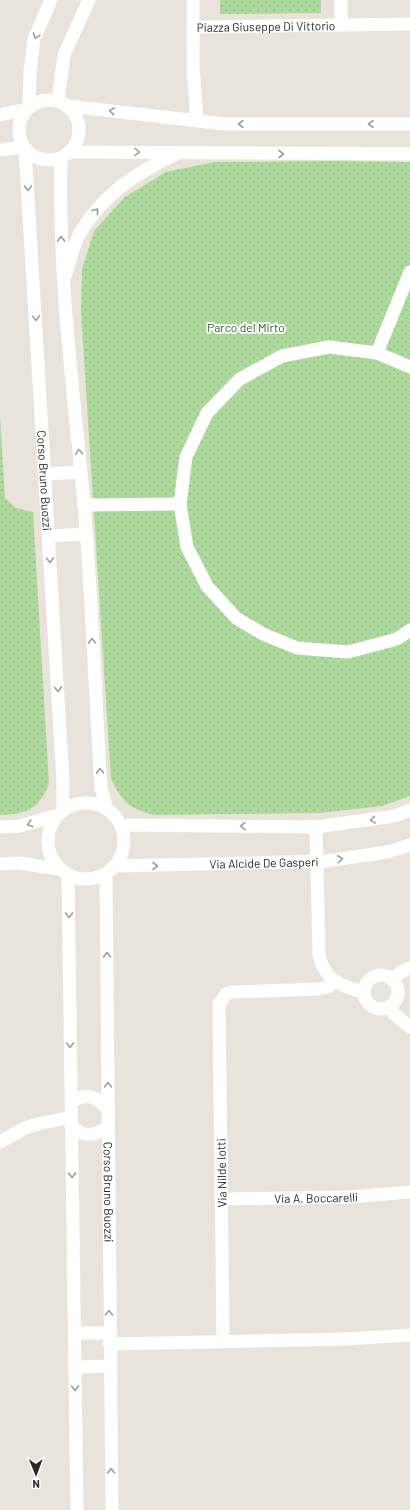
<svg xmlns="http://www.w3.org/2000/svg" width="410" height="1510" font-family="Barlow,sans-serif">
  <defs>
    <pattern id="green-dots" width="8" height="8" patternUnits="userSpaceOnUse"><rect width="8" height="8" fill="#aed99d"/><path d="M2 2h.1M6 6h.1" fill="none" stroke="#96ba87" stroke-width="1.8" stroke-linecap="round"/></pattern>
  </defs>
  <rect width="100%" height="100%" fill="#e9e3db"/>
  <path fill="url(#green-dots)" d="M220 0H321V13L220 14Z
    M328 161 410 162V796L382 806 320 813 154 815C129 808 123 803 111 779L81 312 82 269 94 231 125 197 166 172 214 162Z
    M0 416 5 498 16 508 33 512 49 784C38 810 27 814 0 815Z"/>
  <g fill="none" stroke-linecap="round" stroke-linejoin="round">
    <g stroke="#fff" stroke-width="13">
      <path d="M193 0V67L197 120"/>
      <path d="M341 25 410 24"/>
      <path id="s1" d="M193 27 341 25V0"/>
      <circle cx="49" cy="130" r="30"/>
      <path d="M58 101 64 55 89 0"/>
      <path d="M29 106 30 72 34 39 51 0"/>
      <path d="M68 106 225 124H410"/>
      <path d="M0 115 27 109"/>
      <path id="s2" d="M25 149 63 781V811"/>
      <path d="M0 150 24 147"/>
      <path d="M70 152 410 154"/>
      <path d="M61 158C58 273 73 388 84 503 92 598 95 693 101 788L107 809"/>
      <path d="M66 274C70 261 73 246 80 233 102 195 137 172 176 154"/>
      <path d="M377 353 410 272"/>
      <path d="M410 367 377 353 329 347 282 356 240 379 207 413 186 457 180 504 187 547 207 586 236 618 263 634 297 648 348 652 397 639 410 630"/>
      <path d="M45 474 81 472"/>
      <path d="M84 505 180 504"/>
      <path d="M49 536 86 534"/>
      <circle cx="86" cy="841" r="38"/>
      <path d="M121 825 316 827 395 816 410 810"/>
      <path d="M0 827 20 826 58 815"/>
      <path d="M316 827 319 955C325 980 341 987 364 992"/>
      <path d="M0 864 19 863 59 869"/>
      <path id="s3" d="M116 866 326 861 388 852 410 845"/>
      <path id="s4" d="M106 874 112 1510"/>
      <path d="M68 876 77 1510"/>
      <circle cx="381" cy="992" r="17"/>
      <path d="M392 980 401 972 410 968"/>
      <path d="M389 1007 395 1015 410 1027"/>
      <path d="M71 1103C85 1091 99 1097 108 1111"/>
      <path d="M71 1126C84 1138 94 1136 108 1127"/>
      <path d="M0 1142 25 1128 38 1124 71 1117"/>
      <path id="s5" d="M221 1199 349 1197 410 1192"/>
      <path d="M74 1333H109"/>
      <path d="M223 1342 219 1004 226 994 232 992 319 989 328 987 333 981"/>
      <path d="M109 1344 345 1339 410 1335"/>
      <path d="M74 1367 109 1366"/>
    </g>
  </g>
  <defs><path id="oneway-chevron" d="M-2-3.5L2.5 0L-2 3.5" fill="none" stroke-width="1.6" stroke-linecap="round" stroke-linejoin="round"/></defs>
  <g stroke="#9e9e9e">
    <use href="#oneway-chevron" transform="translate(36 36) rotate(110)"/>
    <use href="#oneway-chevron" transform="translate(112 111) rotate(-174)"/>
    <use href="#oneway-chevron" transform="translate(241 124) rotate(180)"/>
    <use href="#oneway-chevron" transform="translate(371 124) rotate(180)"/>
    <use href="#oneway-chevron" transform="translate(137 152) rotate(1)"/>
    <use href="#oneway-chevron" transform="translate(281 154)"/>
    <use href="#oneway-chevron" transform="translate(28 188) rotate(87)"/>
    <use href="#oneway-chevron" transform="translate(96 211) rotate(-52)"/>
    <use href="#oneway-chevron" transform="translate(61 239) rotate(-92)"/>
    <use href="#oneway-chevron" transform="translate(36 318) rotate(87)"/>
    <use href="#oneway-chevron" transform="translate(79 452) rotate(-95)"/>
    <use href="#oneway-chevron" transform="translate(50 560) rotate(87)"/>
    <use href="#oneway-chevron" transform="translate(92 641) rotate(-93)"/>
    <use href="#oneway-chevron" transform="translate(58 689) rotate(87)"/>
    <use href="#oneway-chevron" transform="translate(100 771) rotate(-93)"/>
    <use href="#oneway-chevron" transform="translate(373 820) rotate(171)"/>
    <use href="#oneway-chevron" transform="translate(30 824) rotate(163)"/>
    <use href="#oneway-chevron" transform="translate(243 826) rotate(-179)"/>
    <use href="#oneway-chevron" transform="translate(340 859) rotate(-8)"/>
    <use href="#oneway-chevron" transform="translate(155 866)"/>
    <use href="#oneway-chevron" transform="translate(69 915) rotate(89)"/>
    <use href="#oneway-chevron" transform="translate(107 955) rotate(-90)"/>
    <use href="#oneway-chevron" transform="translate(70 1045) rotate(89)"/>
    <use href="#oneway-chevron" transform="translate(108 1085) rotate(-90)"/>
    <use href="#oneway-chevron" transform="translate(72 1175) rotate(89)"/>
    <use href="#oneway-chevron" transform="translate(109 1313) rotate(-90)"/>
    <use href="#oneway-chevron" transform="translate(75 1388) rotate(89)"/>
    <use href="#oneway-chevron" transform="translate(111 1471) rotate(-91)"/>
  </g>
  <g text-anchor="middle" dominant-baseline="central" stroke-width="4" stroke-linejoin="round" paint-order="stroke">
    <g font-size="12" fill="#282828" stroke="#fff">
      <text stroke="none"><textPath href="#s1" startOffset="73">Piazza Giuseppe Di Vittorio</textPath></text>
      <text stroke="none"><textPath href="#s2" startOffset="332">Corso Bruno Buozzi</textPath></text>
      <text stroke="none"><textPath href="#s3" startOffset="148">Via Alcide De Gasperi</textPath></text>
      <text transform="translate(221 1173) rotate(-91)">Via Nilde Iotti</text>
      <text stroke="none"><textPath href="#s4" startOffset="318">Corso Bruno Buozzi</textPath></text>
      <text stroke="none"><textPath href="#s5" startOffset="95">Via A. Boccarelli</textPath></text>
    </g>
    <g font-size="12" fill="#2a5b21" stroke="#fff">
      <text x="246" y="327">Parco del Mirto</text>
    </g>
  </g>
  <g transform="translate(36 1474) rotate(179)" stroke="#ffffff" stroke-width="3" paint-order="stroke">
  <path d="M0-3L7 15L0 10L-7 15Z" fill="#282828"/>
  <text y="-6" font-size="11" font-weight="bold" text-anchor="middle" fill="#282828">N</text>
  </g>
</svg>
